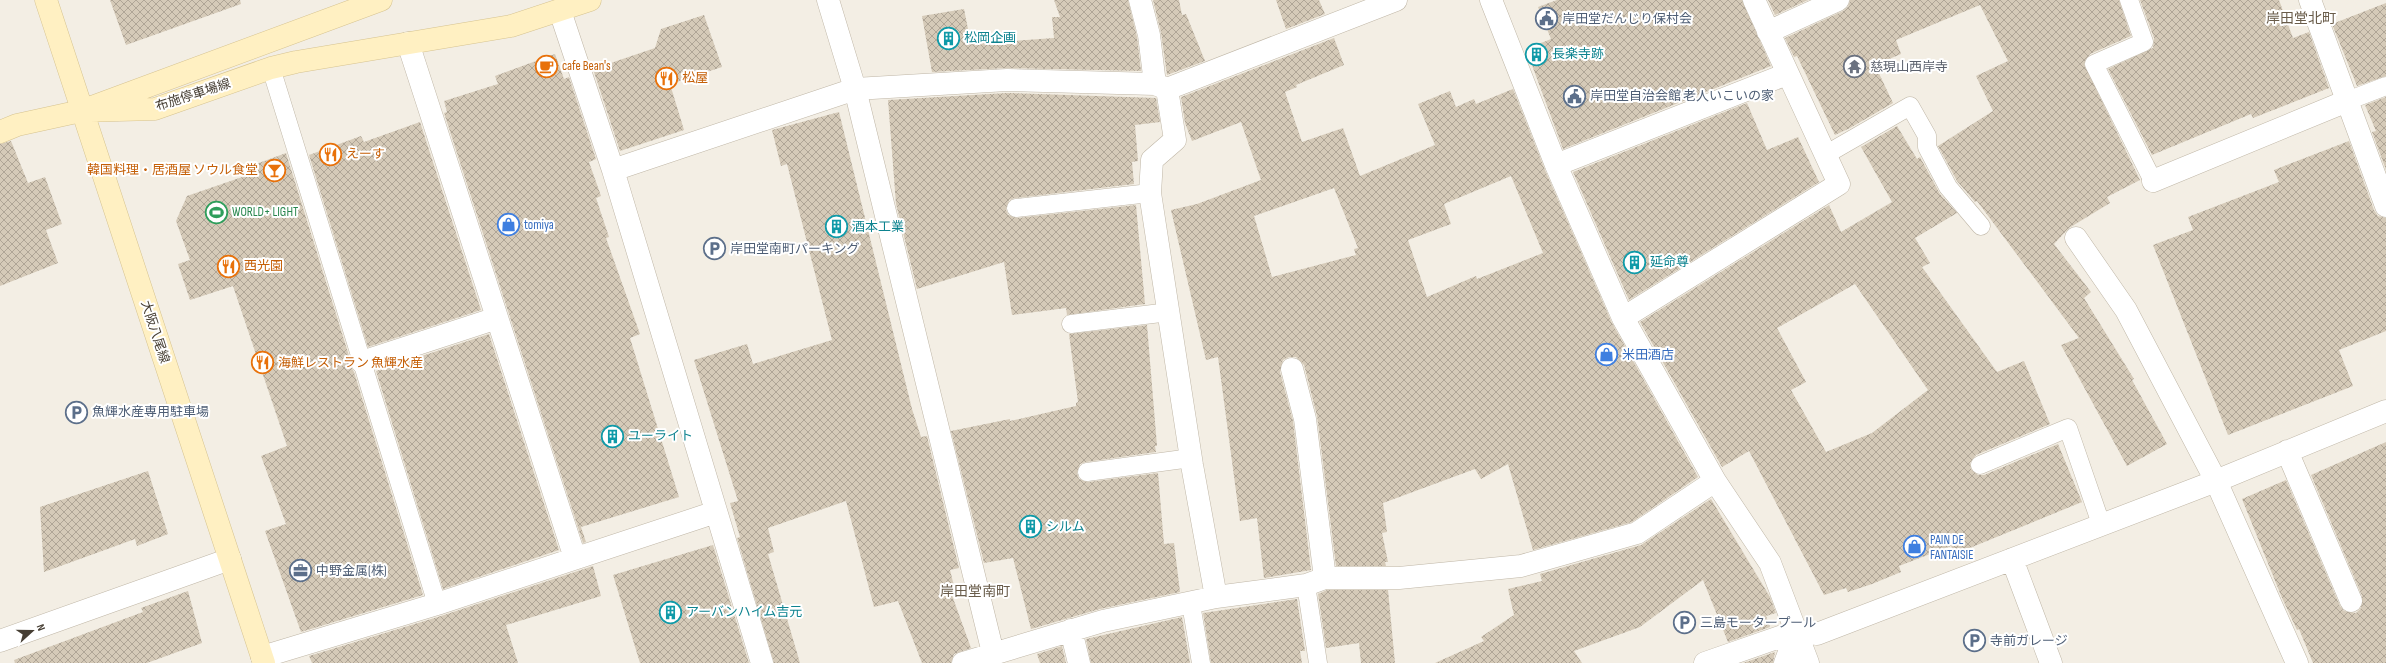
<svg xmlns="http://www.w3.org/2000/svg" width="2386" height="663" font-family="'Sofia Sans Condensed','Noto Sans JP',sans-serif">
  <defs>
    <pattern id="building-cross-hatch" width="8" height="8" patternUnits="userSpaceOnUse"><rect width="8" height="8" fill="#d5cab8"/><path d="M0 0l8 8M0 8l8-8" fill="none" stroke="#afa596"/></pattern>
  </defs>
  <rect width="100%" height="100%" fill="#f3eee4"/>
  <path fill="url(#building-cross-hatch)" fill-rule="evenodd" d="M110 0H240L241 4 126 45Z
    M1054 0H1128L1137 37 1141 71 1007 68 932 72 922 16 964 9 971 44 1054 38 1052 17H1060Z
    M1153 0H1179L1182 15 1186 14 1205 61 1167 75 1161 33Z
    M1276 0H1319L1325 14 1286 29Z
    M1557 0H1742L1771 66 1563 149 1526 49 1551 39 1538 7Z
    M1768 0H1808L1775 15Z
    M1850 0H2119L2131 36 2090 54 2084 64 2140 180 2107 197 2110 203 2069 228 2054 244 2091 292 2084 298 2134 379 2132 380 2167 444 2127 466 2061 345 2079 338 1977 201 1975 202 1957 181 1938 146 1993 111 1976 76 2008 61 1980 5 1896 40 1901 54 1875 65 1893 103 1850 128 1835 135 1797 56 1794 57 1785 38 1843 11 1848 7Z
    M2140 0H2279L2293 38 2309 32 2329 88 2253 118 2251 114 2152 155 2108 69 2153 48 2154 38Z
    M2386 3V76L2357 86 2332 24Z
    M704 15 722 67 670 84 684 130 620 151 593 69 655 48 661 29Z
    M1334 38 1344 65 1296 85 1297 87 1285 92 1302 142 1343 128 1360 176 1435 145 1418 104 1450 91 1456 107 1474 99 1476 104 1513 89 1545 170 1612 323 1698 477 1632 522 1533 550 1508 464 1481 479 1475 469 1383 503 1387 532 1382 533 1388 562H1385L1386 566H1336L1317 416 1304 365 1296 357H1289L1283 360 1280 372 1293 421 1311 570 1264 578 1257 518 1240 521 1218 357 1206 360 1171 210 1197 204 1261 180 1241 122 1192 141 1185 123 1181 97ZM1511 176 1543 253 1477 279 1476 276 1427 297 1408 240 1451 224 1444 204ZM1334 188 1358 248 1354 249 1356 255 1272 277 1254 216Z
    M555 54 564 79 569 77 596 159 589 162 601 196 596 198 609 237 606 238 640 334 630 338 679 497 581 527 586 542 583 543 444 113 447 112 444 101 498 84 495 76Z
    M1007 93 1156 98 1160 122 1135 125 1138 161 1132 162 1134 184 1015 198 1009 200 1006 209 1008 215 1017 218 1136 205 1145 304 1067 315 1066 308 1012 315 1004 262 917 289 896 204 888 100Z
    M2386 97V170L2372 132 2376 131 2365 105Z
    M1747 103 1767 150 1798 137 1819 182 1629 300 1573 172Z
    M839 112 912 409 921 437 927 436 959 568 950 570 954 586 949 587 971 648 954 654 951 663H922L898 601 874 607 846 501 768 528 774 552 768 554 800 663H774L737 538 740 537 730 503 738 501 694 360 747 344 753 364 832 340 787 164 781 166 772 130Z
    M420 122 481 310 368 347 309 155 361 136 364 142Z
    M1897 126 1917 159 1920 157 1940 194 1957 213 1915 238 1930 263 1922 267 1997 372 2024 361 2050 424 1976 455 1970 463 1971 469 1978 475H1984L2058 444 2082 502 1955 554 1951 546 1899 566 1901 572 1872 584 1848 592 1846 588 1824 595 1749 451 1722 467 1640 322 1829 205 1841 232 1892 202 1861 147ZM1855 284 1928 390 1872 433 1826 452 1791 390 1806 382 1777 328Z
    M11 141 28 183 45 177 62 224 46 230 58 263 0 286V144Z
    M2349 141 2374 210 2378 216 2386 218V331L2339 350 2353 386 2228 435 2153 245 2193 230 2188 217 2279 182 2274 170Z
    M286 153 350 359V365L354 372 423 595 301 632 265 531 286 524 261 456 287 446 233 286 190 300 178 264 190 260 176 221 187 196 251 174 248 167Z
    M1147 325 1157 446H1155L1156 452 1086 462 1080 464 1077 473 1079 479 1088 482 1158 473 1164 544 1174 543 1180 592 1100 609 1031 629 1013 558 984 563 951 431 1010 419V421L1076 406V403L1078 402 1069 334Z
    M489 334 559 550 443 589 376 371Z
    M2386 442V663H2313L2299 629 2297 630 2282 598 2242 499 2286 480 2340 606 2344 611 2356 613 2361 608 2362 596 2311 475Z
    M148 471 168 534 137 546 135 539 44 572 40 507Z
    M1711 499 1770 597 1776 613 1766 616 1770 627 1728 642 1703 580 1640 627 1574 651 1582 663H1435L1484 641 1481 637 1514 615 1508 589 1542 581 1540 574 1641 545Z
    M713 545 749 663H640L613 575Z
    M593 566 601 596 506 625 518 663H312L309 656 441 616Z
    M1327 590H1388L1395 663H1361L1359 643 1326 648 1318 594Z
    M188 591 202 643 147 663H15L14 660 143 612 141 608Z
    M1297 599 1305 651H1300L1302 663H1211L1203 613Z
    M1182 617 1190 663H1091L1086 639Z
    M1062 646 1066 663H1040L1037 654Z
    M1775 652 1773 663H1743Z"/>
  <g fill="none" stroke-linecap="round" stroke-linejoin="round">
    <defs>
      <path id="lane" d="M2129 0 2144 42 2094 64 2153 181
        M271 68 437 604
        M2347 101 2386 86
        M1825 155 1910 106 1927 136V147L1948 187 1981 226
        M1016 208 1150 193
        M1071 324 1169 312
        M1980 465 2068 428 2101 524
        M1087 472 1191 458
        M1306 585 1318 663
        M1191 604 1201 663"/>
      <path id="street" d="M828 0 855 89 993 653
        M1140 0 1149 35 1155 84
        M1491 0 1556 165 1623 318 1715 481 1770 563 1808 663
        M2310 0 2386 206
        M560 11 613 170 762 663
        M1768 32 1838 0
        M408 43 575 558
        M1167 89 1175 140 1152 160 1150 193 1192 465 1216 597
        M1556 165 1787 74
        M613 170 855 89 1007 80 1155 84 1167 89 1396 0
        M2153 181 2347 101
        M2076 238 2126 310 2216 481 2297 663
        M1623 318 1839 184 1754 0
        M362 362 497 318
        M1292 369 1305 419 1325 578
        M2287 451 2351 601
        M2012 559 2051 663
        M1071 630 1079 663
        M0 641 230 559
        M262 657 437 604 716 512
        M963 663 1103 621 1216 597 1306 585 1325 578H1399L1521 566 1637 533 1715 481
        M1705 663 1797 631 1817 634 2216 481 2386 411
        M1785 663 1797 631"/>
      <path id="secondary" d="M46 0 264 663
        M81 111 155 109 271 68 296 62 511 26 590 0
        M0 132 17 125 81 111 381 0"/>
    </defs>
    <use href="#lane" stroke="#bfb6a6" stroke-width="19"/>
    <use href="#street" stroke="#bfb6a6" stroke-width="23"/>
    <use href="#secondary" stroke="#d6c390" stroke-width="23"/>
    <use href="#lane" stroke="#fff" stroke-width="18"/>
    <use href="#street" stroke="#fff" stroke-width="22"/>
    <use href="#secondary" stroke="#fff0c2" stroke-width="22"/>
  </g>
  <defs>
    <symbol id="civic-ring" viewBox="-11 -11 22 22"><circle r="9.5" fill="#fff" stroke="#5c6f8a" stroke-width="1.5"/><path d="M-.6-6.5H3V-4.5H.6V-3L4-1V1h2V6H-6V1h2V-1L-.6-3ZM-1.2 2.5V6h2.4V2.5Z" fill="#5c6f8a"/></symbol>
    <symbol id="building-ring" viewBox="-11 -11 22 22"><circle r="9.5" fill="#fff" stroke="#0f9aa8" stroke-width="1.5"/><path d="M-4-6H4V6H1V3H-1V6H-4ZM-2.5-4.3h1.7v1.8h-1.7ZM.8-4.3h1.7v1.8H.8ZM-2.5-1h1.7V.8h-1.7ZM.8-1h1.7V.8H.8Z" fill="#0f9aa8"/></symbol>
    <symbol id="cafe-ring" viewBox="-11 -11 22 22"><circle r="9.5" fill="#fff" stroke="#e8710a" stroke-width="1.5"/><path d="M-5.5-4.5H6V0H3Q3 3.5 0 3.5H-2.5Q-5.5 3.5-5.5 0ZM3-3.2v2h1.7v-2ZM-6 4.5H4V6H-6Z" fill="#e8710a"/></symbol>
    <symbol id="temple-ring" viewBox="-11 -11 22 22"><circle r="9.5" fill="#fff" stroke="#6b7280" stroke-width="1.5"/><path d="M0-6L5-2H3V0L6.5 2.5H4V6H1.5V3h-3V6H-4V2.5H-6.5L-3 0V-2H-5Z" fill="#6b7280"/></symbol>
    <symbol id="restaurant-ring" viewBox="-11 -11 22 22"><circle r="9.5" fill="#fff" stroke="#e8710a" stroke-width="1.5"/><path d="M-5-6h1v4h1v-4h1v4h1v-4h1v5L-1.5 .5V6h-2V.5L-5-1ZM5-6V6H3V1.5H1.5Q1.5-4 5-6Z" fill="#e8710a"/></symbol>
    <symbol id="bar-ring" viewBox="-11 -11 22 22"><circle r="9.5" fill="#fff" stroke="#e8710a" stroke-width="1.5"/><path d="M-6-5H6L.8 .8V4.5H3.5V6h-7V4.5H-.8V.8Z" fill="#e8710a"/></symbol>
    <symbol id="stadium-ring" viewBox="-11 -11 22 22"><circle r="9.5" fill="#fff" stroke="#2e9e5b" stroke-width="1.5"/><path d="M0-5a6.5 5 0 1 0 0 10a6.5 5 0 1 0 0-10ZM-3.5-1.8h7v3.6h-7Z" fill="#2e9e5b"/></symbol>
    <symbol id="shop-ring" viewBox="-11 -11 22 22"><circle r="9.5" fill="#fff" stroke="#3f7fe0" stroke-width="1.5"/><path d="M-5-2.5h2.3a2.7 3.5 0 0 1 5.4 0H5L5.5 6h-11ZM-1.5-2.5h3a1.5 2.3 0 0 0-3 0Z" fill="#3f7fe0"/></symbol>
    <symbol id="parking-ring" viewBox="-11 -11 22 22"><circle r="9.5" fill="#fff" stroke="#5c6f8a" stroke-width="1.5"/><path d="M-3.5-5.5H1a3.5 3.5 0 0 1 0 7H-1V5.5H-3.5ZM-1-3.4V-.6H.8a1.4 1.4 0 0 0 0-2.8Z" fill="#5c6f8a"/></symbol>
    <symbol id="office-ring" viewBox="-11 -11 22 22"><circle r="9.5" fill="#fff" stroke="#5c6f8a" stroke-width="1.5"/><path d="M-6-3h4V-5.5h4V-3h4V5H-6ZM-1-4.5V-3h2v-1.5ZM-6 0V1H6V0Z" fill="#5c6f8a"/></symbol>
  </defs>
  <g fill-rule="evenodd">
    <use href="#civic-ring" x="1534" y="6" width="25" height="25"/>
    <use href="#building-ring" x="936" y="26" width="25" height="25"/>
    <use href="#building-ring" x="1524" y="42" width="25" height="25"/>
    <use href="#cafe-ring" x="534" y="54" width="25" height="25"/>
    <use href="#temple-ring" x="1842" y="54" width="25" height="25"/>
    <use href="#restaurant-ring" x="654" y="66" width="25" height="25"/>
    <use href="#civic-ring" x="1562" y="84" width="25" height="25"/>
    <use href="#restaurant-ring" x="318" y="142" width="25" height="25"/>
    <use href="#bar-ring" x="262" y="158" width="25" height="25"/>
    <use href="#stadium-ring" x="204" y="200" width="25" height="25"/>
    <use href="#shop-ring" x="496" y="212" width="25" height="25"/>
    <use href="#building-ring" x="824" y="214" width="25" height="25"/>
    <use href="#parking-ring" x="702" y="236" width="25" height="25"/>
    <use href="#building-ring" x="1622" y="250" width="25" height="25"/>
    <use href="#restaurant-ring" x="216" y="254" width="25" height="25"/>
    <use href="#shop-ring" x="1594" y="342" width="25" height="25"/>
    <use href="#restaurant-ring" x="250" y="350" width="25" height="25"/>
    <use href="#parking-ring" x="64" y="400" width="25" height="25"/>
    <use href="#building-ring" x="600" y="424" width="25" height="25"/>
    <use href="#building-ring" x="1018" y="514" width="25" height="25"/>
    <use href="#shop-ring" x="1902" y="534" width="25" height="25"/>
    <use href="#office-ring" x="288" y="558" width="25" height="25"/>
    <use href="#building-ring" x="658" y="600" width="25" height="25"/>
    <use href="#parking-ring" x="1672" y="610" width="25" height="25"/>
    <use href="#parking-ring" x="1962" y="628" width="25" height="25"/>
  </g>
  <g text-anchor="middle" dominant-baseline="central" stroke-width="4" stroke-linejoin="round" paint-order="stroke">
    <g font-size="13" fill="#4e5e75" stroke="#fff" text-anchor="start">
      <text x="1562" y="19">岸田堂だんじり保村会</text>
      <text x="1590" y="96">岸田堂自治会館 老人いこいの家</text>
      <text x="730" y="249">岸田堂南町パーキング</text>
      <text x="92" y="412">魚輝水産専用駐車場</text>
      <text x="316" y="571">中野金属(株)</text>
      <text x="1700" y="623">三島モータープール</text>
      <text x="1990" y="641">寺前ガレージ</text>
    </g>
    <g font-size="13" fill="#0d838f" stroke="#fff" text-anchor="start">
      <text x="964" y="38">松岡企画</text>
      <text x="1552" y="54">長楽寺跡</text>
      <text x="852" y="227">酒本工業</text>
      <text x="1650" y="262">延命尊</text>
      <text x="628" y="436">ユーライト</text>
      <text x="1046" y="527">シルム</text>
      <text x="686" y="612">アーバンハイム吉元</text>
    </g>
    <g font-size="13" fill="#c56008" stroke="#fff" text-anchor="start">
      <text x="562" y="66">cafe Bean's</text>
      <text x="682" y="78">松屋</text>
      <text x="346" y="154">えーす</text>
      <text x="258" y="170" text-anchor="end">韓国料理・居酒屋 ソウル食堂</text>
      <text x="244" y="266">西光園</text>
      <text x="278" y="363">海鮮レストラン 魚輝水産</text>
    </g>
    <g font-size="13" fill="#5b616d" stroke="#fff" text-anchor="start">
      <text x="1870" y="67">慈現山西岸寺</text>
    </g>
    <g font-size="13" fill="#463e33" stroke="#fff">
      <text transform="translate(193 95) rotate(-18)">布施停車場線</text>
      <text transform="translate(155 332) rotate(72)">大阪八尾線</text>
    </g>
    <g font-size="13" fill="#27864d" stroke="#fff" text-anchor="start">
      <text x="232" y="212">WORLD+ LIGHT</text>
    </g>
    <g font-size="13" fill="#366cbe" stroke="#fff" text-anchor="start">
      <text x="524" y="225">tomiya</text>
      <text x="1622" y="355">米田酒店</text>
      <text x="1930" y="540">PAIN DE<tspan x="1930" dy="15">FANTAISIE</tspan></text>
    </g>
    <g font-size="14" fill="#695c4a" stroke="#fff">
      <text x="2301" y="18">岸田堂北町</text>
      <text x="975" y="591">岸田堂南町</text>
    </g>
  </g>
  <g transform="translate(32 631) rotate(69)" stroke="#ffffff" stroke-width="3" paint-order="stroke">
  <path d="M0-3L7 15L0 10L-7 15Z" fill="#463e33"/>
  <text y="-6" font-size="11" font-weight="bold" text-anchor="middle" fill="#463e33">N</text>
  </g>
</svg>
